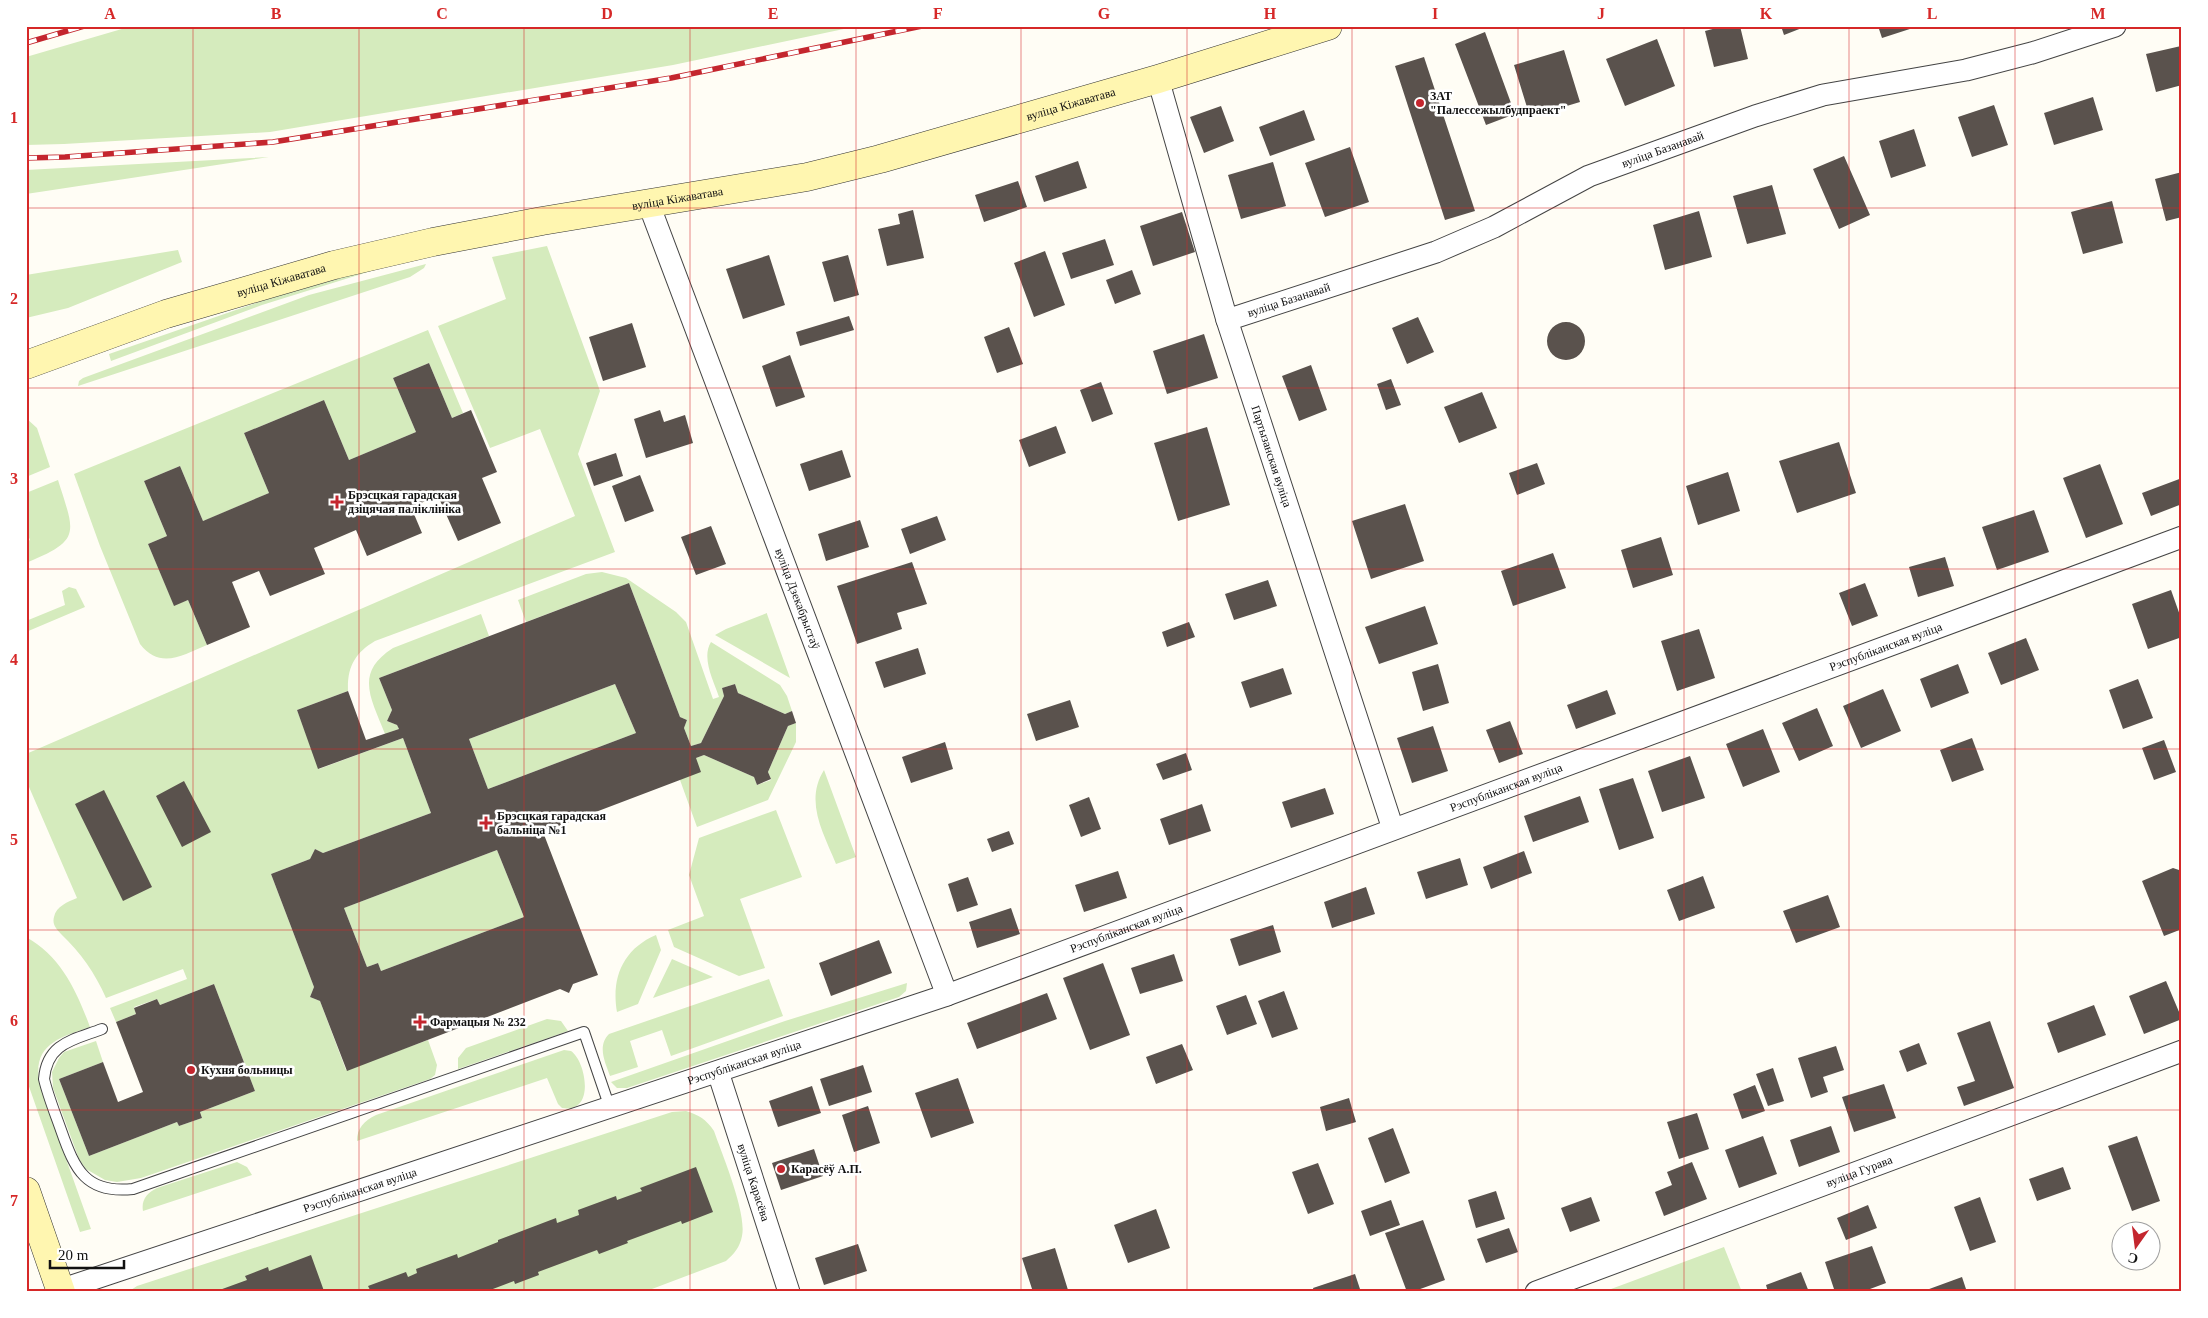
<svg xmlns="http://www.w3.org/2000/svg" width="2208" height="1318" font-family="Georgia,serif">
  <rect width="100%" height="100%" fill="#fffdf5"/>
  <path fill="#d5ebbd" d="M132 26H858L673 65 270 132 64 144 26 145V57Z
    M269 157 46 191 26 194V170Z
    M547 246 600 391 578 454 615 552 375 641C355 653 347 667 348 691L297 710 319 769 403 738 431 813 323 853 315 849 310 859 271 874 314 987 310 997 320 1001 346 1070 428 1040 437 1065 435 1075 430 1079 141 1178 117 1182 105 1180 86 1169 79 1159 53 1088 52 1072 59 1058 64 1052 96 1041 103 1062 59 1079 89 1156 177 1122 179 1126 202 1118 200 1112 255 1091 214 984 160 1005 157 999 134 1007 136 1014 116 1022 110 1008 187 979 183 969 106 998C95 973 81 953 61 934 56 929 52 924 54 917 56 906 68 902 77 898L26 780V754L575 516 540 429 490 448 438 326 506 299 492 257Z
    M178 250 182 262 68 308 26 318V275Z
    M426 264 424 268 410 277 78 386 79 381 83 378 309 295Z
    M384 267 262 305 111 361 109 354 305 286Z
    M428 330 463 413 452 418 429 363 393 378 416 432 349 460 324 400 244 433 269 493 206 520 203 521 180 466 144 481 167 536 148 544 174 605 188 600 207 645C183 655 160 670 140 644L100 546 74 474Z
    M26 418 37 428 50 467 26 477Z
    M58 480C75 534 82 540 26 563V542L30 540 26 530V493Z
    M602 572 626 578 676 612 686 622 713 699 719 697C714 682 701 658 711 642L780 685 787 696 792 711 785 714 738 693 735 684 722 688 724 696 701 743 691 746 684 728 687 720 680 717 629 583 526 622 518 600 586 574Z
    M69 587 76 589 85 607 26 632V621L65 605 62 591Z
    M767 613V614L790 678 715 635 726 629Z
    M481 614 489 636 379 678 392 710 387 721 397 725 399 729 385 734C371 698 354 673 393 648Z
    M615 684 636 733 488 789 469 739Z
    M796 723V742L768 800 697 827 680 780 696 758 704 755 754 777 757 785 771 780 768 772 788 726Z
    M824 770 856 857 836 864C824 834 804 802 824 770Z
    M776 810 802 877 740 899 765 968 739 976 674 947 668 930 704 916 689 875 699 838Z
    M497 850 524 917 381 971 378 963 367 967 344 908Z
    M656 935 661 950 638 1004 617 1012C611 978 623 949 656 935Z
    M26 937C61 956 77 992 90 1027 58 1038 31 1045 40 1086L91 1229 80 1232 26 1078Z
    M672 959 713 977 653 998Z
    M769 979 783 1016 671 1056 662 1030 630 1041 638 1067 610 1076C605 1062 597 1046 609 1034Z
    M907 983 906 991 899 997 627 1088H617L611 1082 785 1021Z
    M547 1019 561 1021 568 1031 458 1069V1058L466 1048Z
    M564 1050 571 1051C586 1061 596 1114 562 1108L558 1104 547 1078 357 1141C357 1128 364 1121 376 1115Z
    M686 1111C699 1115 706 1119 714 1131 722 1154 747 1213 742 1236 740 1247 734 1254 726 1261L644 1292H128L137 1286 672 1112Z
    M237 1162 247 1167 252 1175 143 1211C141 1200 147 1193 157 1188Z
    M1724 1247 1742 1292H1603Z"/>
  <path fill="#5a524d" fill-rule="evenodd" d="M1724 26H1740L1748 59 1714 67 1705 31Z
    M1781 26H1807L1784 35Z
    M1878 26H1916V27L1882 38Z
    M1485 32 1515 114 1486 125 1455 44Z
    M1657 39 1675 86 1625 106 1606 59Z
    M2181 46 2182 85 2156 92 2146 54Z
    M1564 50 1580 102 1530 117 1514 65Z
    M1424 57 1475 211 1445 220 1395 66Z
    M2093 97 2103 130 2054 145 2044 113Z
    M1994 105 2008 145 1972 157 1958 117Z
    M1221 106 1234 141 1204 153 1190 117Z
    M1304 110 1315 140 1270 156 1259 127Z
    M1914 129 1926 166 1891 178 1879 141Z
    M1350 147 1369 202 1325 217 1305 163Z
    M1844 156 1870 215 1839 229 1813 169Z
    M1078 161 1087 188 1044 202 1035 176Z
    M1273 162 1286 206 1241 219 1228 175Z
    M2182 172V217L2166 221 2155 179Z
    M1018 181 1027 207 984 222 975 195Z
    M1772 185 1786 234 1747 244 1733 196Z
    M2112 201 2123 243 2083 254 2071 212Z
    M913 210 924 258 887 266 878 229 900 224 898 214Z
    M1699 211 1712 257 1665 270 1653 225Z
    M1182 212 1195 252 1153 266 1140 226Z
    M1105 239 1114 265 1071 279 1062 253Z
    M1045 251 1065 305 1034 317 1014 263Z
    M769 255 785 305 743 319 726 269Z
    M848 255 859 295 834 302 822 262Z
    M1132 270 1141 294 1115 304 1106 280Z
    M849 316 854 330 800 346 796 332Z
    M1418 317 1434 352 1407 364 1392 328Z
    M1547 341a19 19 0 1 1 38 0a19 19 0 1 1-38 0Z
    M632 323 646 367 603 381 589 337Z
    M1009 327 1023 364 997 373 984 337Z
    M1204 334 1218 378 1167 394 1153 351Z
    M790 355 805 397 776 407 762 366Z
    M429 363 452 418 471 410 497 472 482 478 501 523 458 541 438 496 411 507 422 533 367 556 356 530 314 548 325 574 270 596 259 571 232 582 250 627 207 645 188 600 174 606 148 544 167 536 144 481 180 466 203 521 269 493 244 433 324 400 349 460 416 432 393 378Z
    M1311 365 1327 410 1299 421 1282 376Z
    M1391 379 1401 405 1386 410 1377 384Z
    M1101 382 1113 414 1092 422 1080 390Z
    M1482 392 1497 428 1459 443 1444 407Z
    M660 410 664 422 685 415 693 443 646 458 634 419Z
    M1056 426 1066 453 1029 467 1019 440Z
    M1207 427 1230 505 1178 521 1154 443Z
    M1839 442 1856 493 1797 513 1779 461Z
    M842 450 851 477 809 491 800 464Z
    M616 453 623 476 594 486 586 463Z
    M1537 463 1545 484 1517 495 1509 473Z
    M2100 464 2123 524 2086 538 2063 478Z
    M1728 472 1740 511 1698 525 1686 486Z
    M640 475 654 511 625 522 612 486Z
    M2182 478V504L2151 516 2142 493Z
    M1405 504 1424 561 1371 579 1352 521Z
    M2034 510 2049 552 1997 570 1982 527Z
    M937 516 946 540 910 554 901 529Z
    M860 520 869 547 826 561 818 534Z
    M711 526 726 564 696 575 681 537Z
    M1661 537 1673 575 1633 588 1621 550Z
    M1553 553 1566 588 1513 606 1501 571Z
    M1945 557 1954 586 1918 597 1909 567Z
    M912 562 927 604 897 613 902 629 857 644 837 586Z
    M1268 580 1277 606 1234 620 1225 594Z
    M629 583 680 717 687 720 684 728 691 746 701 743 724 696 722 688 735 684 738 693 785 714 792 711 796 723 788 726 768 772 771 779 757 785 754 777 704 755 696 758 701 772 543 832 598 975 573 984 569 993 560 989 347 1071 320 1001 310 997 314 987 271 874 310 859 315 849 323 853 431 813 403 738 318 769 297 710 348 691 366 740 399 729 397 725 387 721 392 710 379 678ZM615 684 636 733 488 789 469 739ZM497 850 524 917 381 971 378 963 367 967 344 908Z
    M1865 583 1878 616 1852 626 1839 593Z
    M2171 590 2182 621V637L2148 649 2132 604Z
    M1425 606 1438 644 1379 664 1365 627Z
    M1189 622 1195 637 1167 647 1162 632Z
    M1699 629 1715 678 1677 691 1661 641Z
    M2026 638 2039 670 2001 685 1988 653Z
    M918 648 926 674 884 688 875 662Z
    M1438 664 1449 703 1423 711 1412 672Z
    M1958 664 1969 693 1931 708 1920 679Z
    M1283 668 1292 694 1250 708 1241 682Z
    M2138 679 2153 718 2123 729 2109 690Z
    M1883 689 1901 731 1861 748 1843 706Z
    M1607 690 1616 714 1576 729 1567 705Z
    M1070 700 1079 727 1036 741 1027 714Z
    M1817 708 1833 746 1799 761 1782 723Z
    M1510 721 1523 754 1499 763 1486 730Z
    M1433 726 1448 771 1412 783 1397 738Z
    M1763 729 1780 772 1743 787 1726 744Z
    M1972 738 1984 770 1952 782 1940 750Z
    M2164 740 2176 772 2154 780 2142 748Z
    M945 742 953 769 911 783 902 757Z
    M1186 753 1192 770 1163 780 1156 764Z
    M1690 756 1705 798 1662 812 1648 771Z
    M1633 778 1654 838 1619 850 1599 789Z
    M184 781 211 832 182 847 156 796Z
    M1325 788 1334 814 1291 828 1282 802Z
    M104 790 152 887 123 901 75 804Z
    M1580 796 1589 822 1533 842 1524 816Z
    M1089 797 1101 829 1081 837 1069 805Z
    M1202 804 1211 831 1169 845 1160 819Z
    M1009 831 1014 844 992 852 987 839Z
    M1524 851 1532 873 1491 889 1483 867Z
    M1460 858 1468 885 1426 899 1417 872Z
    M2173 868 2182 871V929L2164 936 2142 881Z
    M1118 871 1127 898 1084 912 1075 885Z
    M1703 876 1715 908 1679 921 1667 890Z
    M968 877 978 905 957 912 948 884Z
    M1366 887 1375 914 1332 928 1324 902Z
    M1828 895 1840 927 1796 943 1783 911Z
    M1011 908 1020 934 977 948 969 922Z
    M1273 925 1281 952 1239 966 1230 939Z
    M879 940 892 973 831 996 819 963Z
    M1174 954 1183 981 1140 994 1131 968Z
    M1103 963 1130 1035 1090 1050 1063 978Z
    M2166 981 2182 1019 2144 1034 2129 996Z
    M214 984 255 1091 200 1112 202 1118 179 1126 177 1122 89 1156 59 1079 103 1062 118 1102 143 1092 116 1022 136 1014 134 1008 157 999 160 1005Z
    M1284 991 1298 1029 1272 1038 1258 1001Z
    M1047 993 1057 1019 977 1049 967 1023Z
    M1246 995 1257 1024 1227 1035 1216 1006Z
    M2094 1005 2106 1035 2058 1053 2047 1023Z
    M1990 1021 2014 1088 1964 1106 1957 1087 1975 1081 1957 1033Z
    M1919 1043 1927 1064 1907 1072 1899 1051Z
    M1182 1044 1193 1070 1156 1084 1146 1057Z
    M1836 1046 1844 1070 1823 1077 1828 1092 1811 1098 1798 1058Z
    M863 1065 872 1092 829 1106 820 1079Z
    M1773 1068 1784 1101 1768 1106 1756 1074Z
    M958 1078 974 1123 931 1138 915 1093Z
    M1884 1084 1896 1118 1854 1132 1842 1097Z
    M1755 1085 1765 1111 1742 1119 1733 1094Z
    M812 1086 821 1113 778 1127 769 1101Z
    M1349 1098 1356 1122 1326 1131 1320 1107Z
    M868 1106 880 1143 854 1152 842 1115Z
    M1697 1113 1709 1149 1679 1159 1667 1122Z
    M1831 1126 1840 1152 1799 1167 1790 1140Z
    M1393 1128 1410 1173 1385 1183 1368 1138Z
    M1763 1136 1777 1174 1739 1188 1725 1150Z
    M2137 1136 2160 1201 2132 1211 2108 1146Z
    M814 1149 823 1176 781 1190 772 1163Z
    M1692 1162 1707 1199 1664 1216 1655 1192 1672 1185 1667 1172Z
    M1318 1163 1334 1204 1308 1214 1292 1172Z
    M696 1167 713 1212 682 1224 681 1221 627 1241 628 1243 599 1254 597 1250 538 1272 539 1275 515 1284 514 1281 485 1292H365L370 1290 368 1286 406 1272 408 1277 417 1273 416 1269 457 1254 458 1258 498 1242V1240L556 1218 557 1223 579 1215 578 1210 616 1196 617 1200 642 1191 640 1188Z
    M2063 1167 2071 1189 2037 1201 2029 1179Z
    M1496 1191 1505 1219 1476 1228 1468 1200Z
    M1591 1197 1600 1221 1570 1232 1561 1208Z
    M1980 1197 1996 1242 1970 1251 1954 1207Z
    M1391 1200 1400 1225 1370 1236 1361 1211Z
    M1868 1205 1877 1228 1846 1240 1837 1218Z
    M1156 1209 1170 1248 1128 1263 1114 1225Z
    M1423 1220 1445 1280 1412 1292H1407L1385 1233Z
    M1509 1228 1518 1252 1486 1263 1477 1239Z
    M858 1244 867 1271 824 1285 815 1258Z
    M1872 1246 1886 1283 1862 1292H1835L1825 1262Z
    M1055 1248 1068 1290 1033 1292 1022 1258Z
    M311 1255 324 1291 214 1292 247 1280 245 1276 268 1267 269 1271Z
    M1801 1272 1809 1292H1768L1766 1285Z
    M1355 1274 1361 1292H1314L1313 1288Z
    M1962 1277 1967 1292H1921Z"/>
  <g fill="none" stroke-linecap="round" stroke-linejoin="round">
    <defs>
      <path id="service" d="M102 1029C73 1040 47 1043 44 1079 48 1096 55 1113 61 1130 75 1170 86 1194 133 1189L584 1032 610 1108"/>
      <g id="minor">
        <path id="s1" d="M1158 79 1227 320 1393 829"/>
        <path id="s2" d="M648 202 947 995"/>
        <path id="s3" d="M1227 320 1436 252 1494 227 1589 176 1755 116 1823 95 1966 70 2032 53 2115 26"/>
        <path id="s4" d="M718 1072 789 1292"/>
        <path id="s5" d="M60 1290 947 995 2182 537"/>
        <path id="s6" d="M1536 1292 2182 1051"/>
      </g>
      <g id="secondary">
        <path id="s7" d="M26 365 166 314 334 265 433 242 542 221 807 177 880 159 1158 79 1328 26"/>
        <path d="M26 1191 61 1292"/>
      </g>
    </defs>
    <use href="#service" stroke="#444" stroke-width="12"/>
    <use href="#minor" stroke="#444" stroke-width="23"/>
    <use href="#secondary" stroke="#333" stroke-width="29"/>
    <use href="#service" stroke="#fff" stroke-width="10"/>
    <use href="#minor" stroke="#fff" stroke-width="21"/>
    <use href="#secondary" stroke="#fff6b0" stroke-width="28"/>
    <defs>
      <path id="rail" d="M26 43 84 26
        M26 158 65 157 273 142 671 78 922 26"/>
    </defs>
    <use href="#rail" stroke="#c4262e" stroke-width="5.5"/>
    <use href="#rail" stroke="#fff" stroke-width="4" stroke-dasharray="11" stroke-linecap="butt"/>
  </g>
  <path fill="none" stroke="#d62828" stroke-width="1" stroke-opacity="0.55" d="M193 26V1292M359 26V1292M524 26V1292M690 26V1292M856 26V1292M1021 26V1292M1187 26V1292M1352 26V1292M1518 26V1292M1684 26V1292M1849 26V1292M2015 26V1292M26 208H2182M26 388H2182M26 569H2182M26 749H2182M26 930H2182M26 1110H2182"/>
  <g fill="#c4262e" stroke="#fff" stroke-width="2">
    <circle cx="1420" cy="103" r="5"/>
    <path d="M334.5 494.5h5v5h5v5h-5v5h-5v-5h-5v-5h5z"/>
    <path d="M483.5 815.5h5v5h5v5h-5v5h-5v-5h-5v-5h5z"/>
    <path d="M417.5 1014.5h5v5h5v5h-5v5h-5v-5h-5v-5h5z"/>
    <circle cx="191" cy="1070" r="5"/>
    <circle cx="781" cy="1169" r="5"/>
  </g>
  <g text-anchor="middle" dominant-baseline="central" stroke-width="5" stroke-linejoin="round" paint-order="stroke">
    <g font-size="12" font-weight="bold" fill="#111" stroke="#fff" text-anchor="start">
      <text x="1430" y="96">ЗАТ<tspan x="1430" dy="14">"Палессежылбудпраект"</tspan></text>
      <text x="348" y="495">Брэсцкая гарадская<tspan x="348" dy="14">дзіцячая паліклініка</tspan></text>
      <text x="497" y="816">Брэсцкая гарадская<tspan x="497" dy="14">бальніца №1</tspan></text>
      <text x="430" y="1022">Фармацыя № 232</text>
      <text x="201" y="1070">Кухня больницы</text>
      <text x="791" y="1169">Карасёў А.П.</text>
    </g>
    <g font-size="12" fill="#111" stroke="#fff">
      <text stroke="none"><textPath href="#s7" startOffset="1079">вуліца Кіжаватава</textPath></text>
      <text stroke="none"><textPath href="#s3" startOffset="469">вуліца Базанавай</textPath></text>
      <text stroke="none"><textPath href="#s7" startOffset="674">вуліца Кіжаватава</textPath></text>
      <text stroke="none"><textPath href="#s7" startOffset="269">вуліца Кіжаватава</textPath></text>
      <text stroke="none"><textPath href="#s3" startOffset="65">вуліца Базанавай</textPath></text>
      <text stroke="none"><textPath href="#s1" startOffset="394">Партызанская вуліца</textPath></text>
      <text stroke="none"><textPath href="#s2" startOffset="424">вуліца Дзекабрыстаў</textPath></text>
      <text stroke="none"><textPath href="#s5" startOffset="1936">Рэспубліканская вуліца</textPath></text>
      <text stroke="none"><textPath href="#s5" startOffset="1531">Рэспубліканская вуліца</textPath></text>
      <text stroke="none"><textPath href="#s5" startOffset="1126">Рэспубліканская вуліца</textPath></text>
      <text stroke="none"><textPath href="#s5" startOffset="721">Рэспубліканская вуліца</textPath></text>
      <text stroke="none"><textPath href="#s6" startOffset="345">вуліца Гурава</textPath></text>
      <text stroke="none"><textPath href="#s4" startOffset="116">вуліца Карасёва</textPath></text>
      <text stroke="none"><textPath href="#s5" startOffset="316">Рэспубліканская вуліца</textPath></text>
    </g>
  </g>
  <rect width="2208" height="1318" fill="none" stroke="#ffffff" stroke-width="55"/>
  <g transform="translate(2136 1246) rotate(194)"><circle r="24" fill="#ffffff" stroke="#a0a0a0"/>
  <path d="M0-4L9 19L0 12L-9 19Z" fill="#c4262e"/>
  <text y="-8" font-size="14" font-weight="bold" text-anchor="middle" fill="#111111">С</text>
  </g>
  <path d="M50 1260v8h74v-8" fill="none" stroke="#111111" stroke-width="2.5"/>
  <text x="58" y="1260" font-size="15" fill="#111111" stroke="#ffffff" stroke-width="4" paint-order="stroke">20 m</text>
  <rect x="28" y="28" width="2152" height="1262" fill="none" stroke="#d62828" stroke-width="2"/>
  <g font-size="16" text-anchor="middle" font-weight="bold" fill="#d62828">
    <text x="110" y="19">A</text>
    <text x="276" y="19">B</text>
    <text x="442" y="19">C</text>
    <text x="607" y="19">D</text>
    <text x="773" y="19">E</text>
    <text x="938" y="19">F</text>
    <text x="1104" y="19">G</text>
    <text x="1270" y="19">H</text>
    <text x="1435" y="19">I</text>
    <text x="1601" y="19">J</text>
    <text x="1766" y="19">K</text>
    <text x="1932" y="19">L</text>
    <text x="2098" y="19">M</text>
    <text x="14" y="123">1</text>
    <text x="14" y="304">2</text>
    <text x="14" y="484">3</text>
    <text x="14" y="665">4</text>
    <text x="14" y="845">5</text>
    <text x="14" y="1026">6</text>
    <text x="14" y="1206">7</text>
  </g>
</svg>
